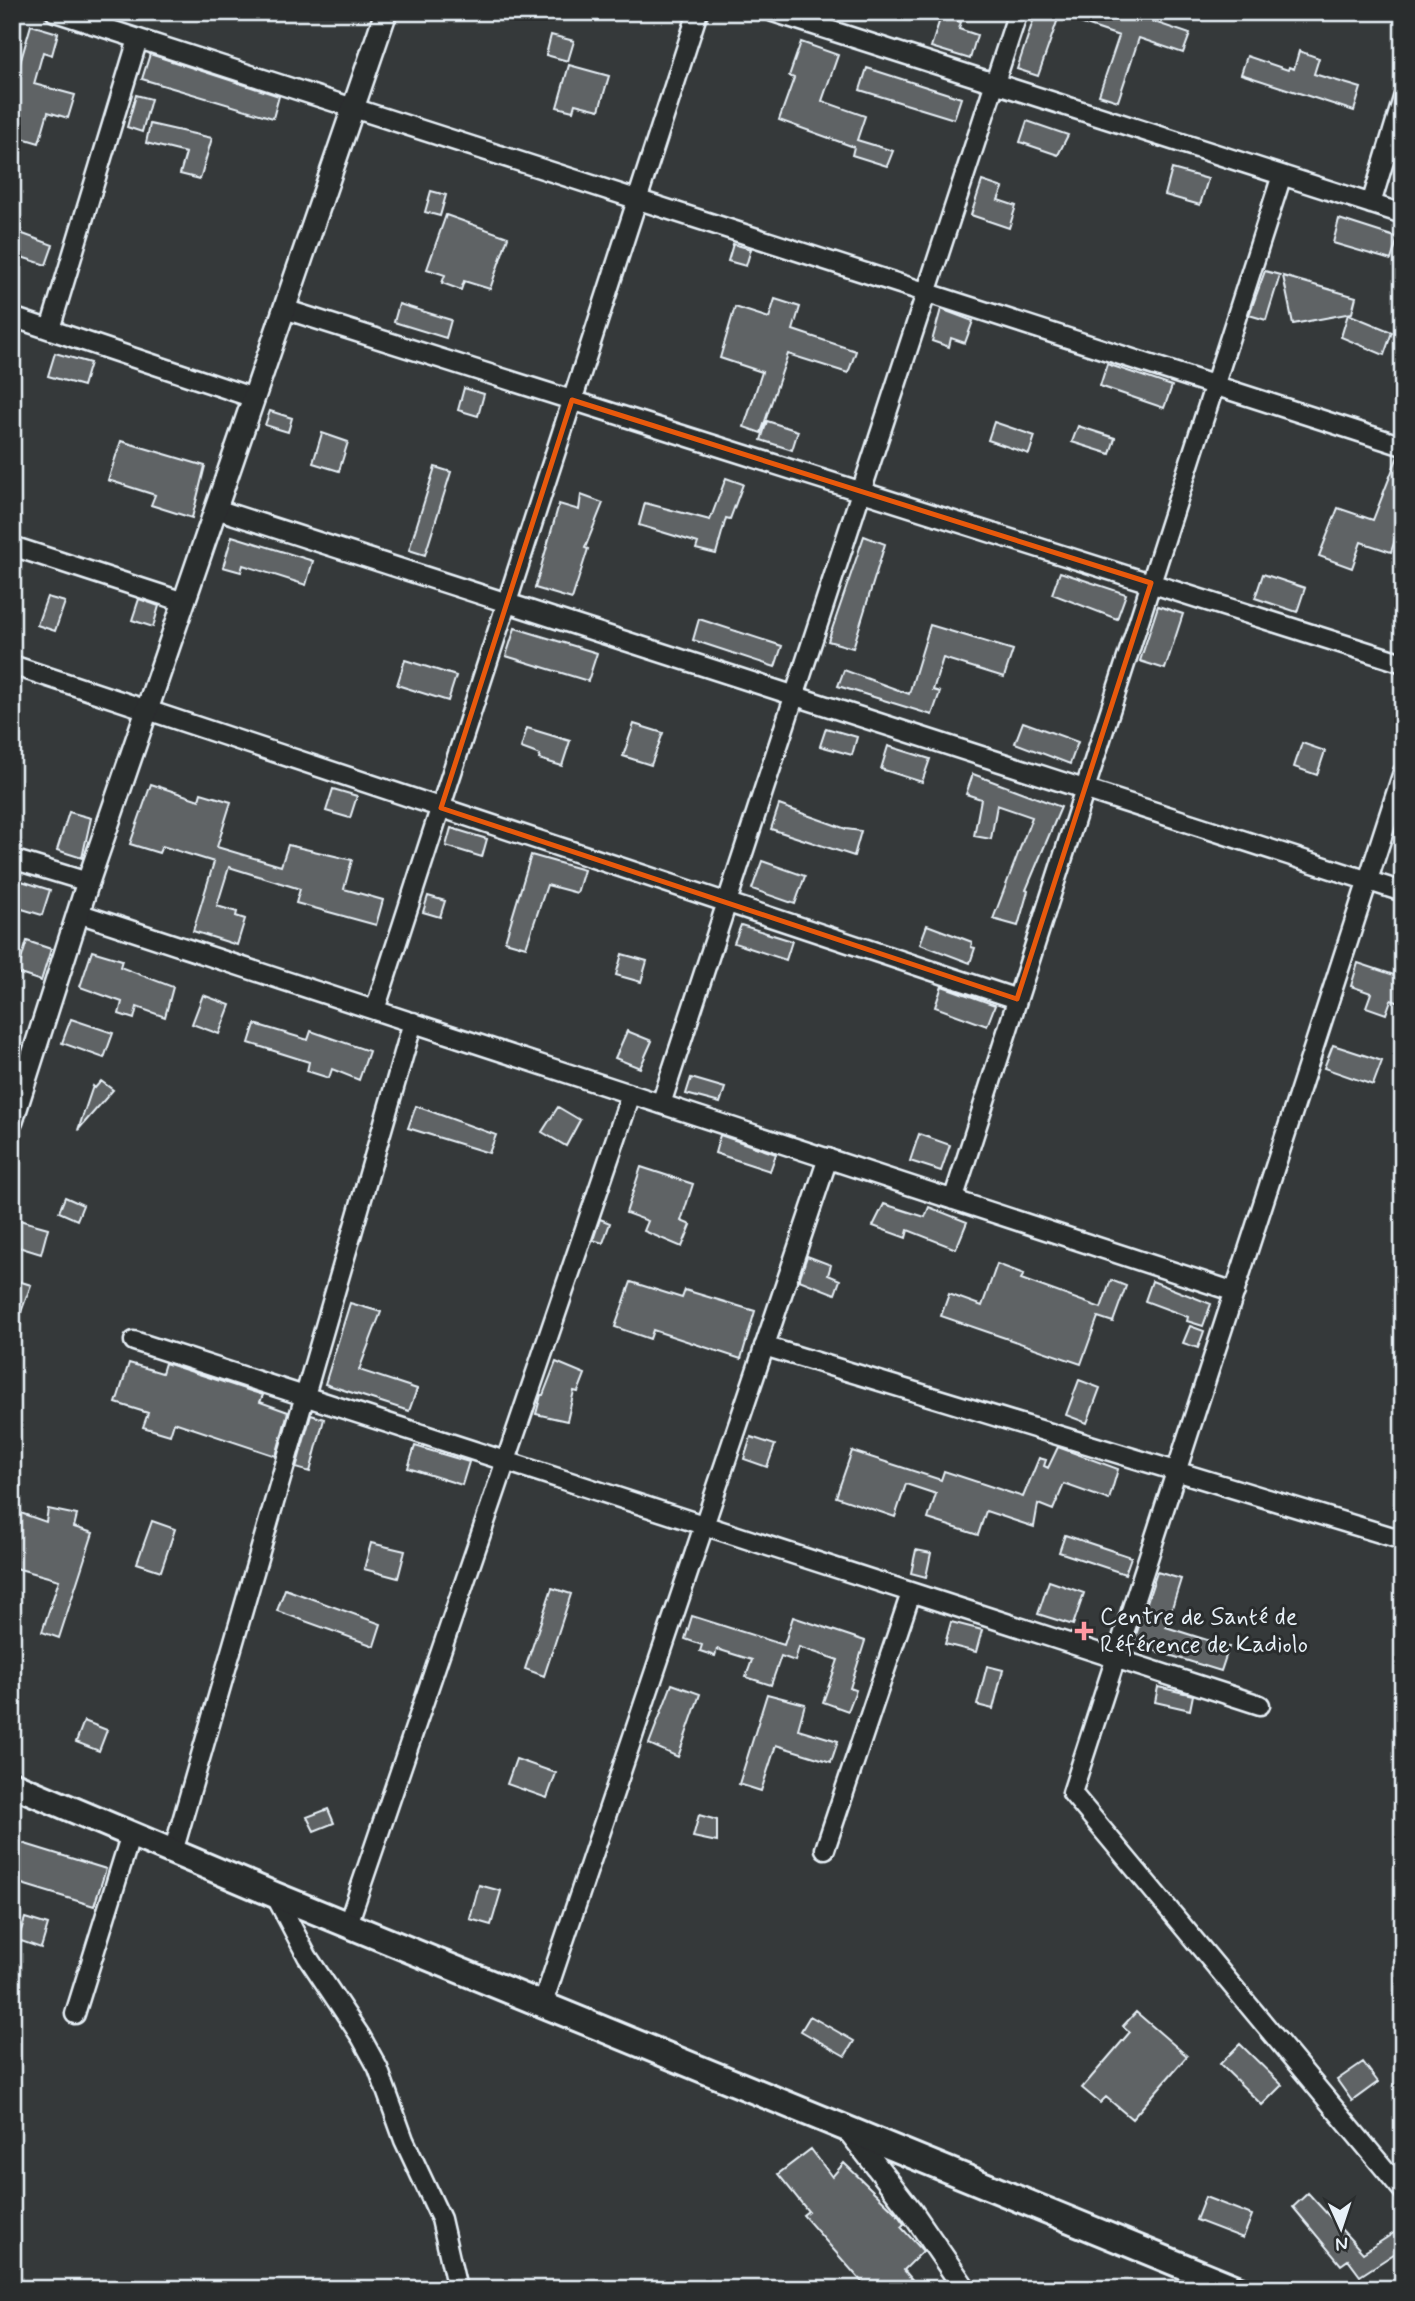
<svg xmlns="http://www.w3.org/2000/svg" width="1415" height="2301" font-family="Mynerve,sans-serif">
  <rect width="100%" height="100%" fill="#35393a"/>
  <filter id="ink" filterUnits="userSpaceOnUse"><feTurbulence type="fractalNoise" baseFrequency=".0143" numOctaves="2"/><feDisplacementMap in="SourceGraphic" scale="14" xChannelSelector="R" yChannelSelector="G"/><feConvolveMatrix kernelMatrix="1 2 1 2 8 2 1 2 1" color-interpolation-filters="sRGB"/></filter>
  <g filter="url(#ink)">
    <path fill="#5f6365" stroke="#e8f1f8" stroke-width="2" d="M1036 12H1125L1190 34 1183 53 1139 38 1118 101 1099 95 1119 36 1059 16 1038 76 1017 69Z
      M941 16 961 22 959 29 977 35 970 59 931 47Z
      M31 25 58 33 52 55 43 52 34 84 75 95 68 118 48 112 39 143 12 135V91Z
      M551 35 574 41 568 61 546 55Z
      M801 42 838 55 822 101 865 116 857 140 893 151 887 166 852 155 854 147 779 120 794 78 789 76Z
      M1299 51 1319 58 1314 74 1361 88 1354 111 1241 74 1247 56 1288 70 1289 67 1294 69Z
      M150 54 279 96 273 118 142 79Z
      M569 65 609 76 599 110 575 104 573 111 557 107Z
      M867 68 961 98 954 119 860 90Z
      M136 95 151 99 142 132 127 127Z
      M1027 121 1068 135 1058 155 1020 142Z
      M150 124 212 138 200 179 180 174 186 153 146 143Z
      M1172 169 1208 179 1200 205 1165 195Z
      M982 181 1003 188 998 200 1016 206 1009 228 971 215Z
      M431 191 446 195 440 216 425 212Z
      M446 215 508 237 490 289 464 281 461 290 442 283 445 275 427 269Z
      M1339 219 1398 238 1391 260 1333 243Z
      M12 230 53 245 46 265 12 254Z
      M733 244 751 249 746 266 728 261Z
      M1265 271 1280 275 1266 320 1249 315Z
      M1283 276 1356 297 1352 313 1293 324Z
      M775 299 800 307 793 330 856 351 848 373 788 354 761 433 744 427 762 372 720 358 735 307 769 318Z
      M399 304 451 320 446 338 394 322Z
      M941 309 973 321 965 343 951 338 949 347 932 341Z
      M1348 314 1392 332 1384 355 1341 337Z
      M55 353 90 363 83 386 48 376Z
      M1107 364 1172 386 1164 408 1100 386Z
      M464 388 484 394 478 416 458 410Z
      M270 411 292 418 288 432 265 425Z
      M767 421 798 431 792 450 761 440Z
      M994 422 1035 436 1029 454 988 440Z
      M1078 426 1115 438 1110 454 1072 442Z
      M322 433 348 442 339 471 313 463Z
      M121 441 205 466 192 518 151 505 155 495 108 480Z
      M1398 456 1403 457V516L1391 552 1361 542 1352 568 1319 556 1338 508 1373 520Z
      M435 467 451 472 425 555 409 550Z
      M726 478 743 484 730 519 726 518 716 554 696 549 698 543 639 525 645 503 710 520Z
      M581 495 603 503 585 548 588 549 572 599 535 588 559 504 579 510Z
      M232 536 313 561 306 585 243 565 241 572 223 567Z
      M864 536 885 544 853 648 828 641Z
      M1060 572 1126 594 1117 619 1052 594Z
      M1263 574 1305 588 1297 612 1255 598Z
      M47 597 65 602 55 631 37 625Z
      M139 599 159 606 153 627 132 620Z
      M1158 606 1183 614 1165 669 1140 661Z
      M699 619 782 646 775 667 693 640Z
      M930 625 1013 650 1004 677 943 658 933 690 940 692 932 715 838 686 844 670 909 694Z
      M515 628 597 653 588 681 506 656Z
      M405 660 456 676 448 701 397 685Z
      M1023 722 1078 742 1070 764 1015 743Z
      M634 724 663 733 651 765 623 756Z
      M527 728 570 741 562 766 539 759 540 755 521 748Z
      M826 728 857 737 852 755 820 746Z
      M1302 743 1325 751 1317 775 1294 767Z
      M888 746 930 759 922 782 881 769Z
      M973 774 1061 807 1026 890 1028 891 1018 926 993 919 1032 817 997 805 991 839 974 836 981 799 966 794Z
      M151 784 199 800 201 793 231 802 217 847 281 866 288 845 352 860 344 889 383 900 376 925 296 903 300 889 229 867 217 906 237 912 236 916 245 919 237 945 193 931 214 862 162 846 159 853 130 844Z
      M333 789 357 796 350 818 326 811Z
      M779 805 846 829 861 831 854 856 771 829Z
      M69 812 91 818 82 858 57 850Z
      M451 828 487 839 482 857 446 846Z
      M531 855 584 870 577 893 547 885 526 947 505 941Z
      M762 861 805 876 795 904 752 889Z
      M12 878 50 890 42 915 12 906Z
      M428 896 445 901 440 917 423 912Z
      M741 925 792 941 786 960 734 943Z
      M927 925 972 942 971 947 975 948 970 963 920 944Z
      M27 941 51 949 41 981 17 973Z
      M92 951 122 960 120 967 173 987 165 1017 137 1007 134 1019 119 1014 122 1002 80 987Z
      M622 954 647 961 641 982 616 975Z
      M1358 963 1403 978V1004L1391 1000 1386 1014 1366 1007 1371 993 1351 986Z
      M942 986 995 1005 987 1026 935 1007Z
      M203 995 230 1005 219 1034 192 1024Z
      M71 1019 113 1033 104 1058 62 1043Z
      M255 1024 308 1040 311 1031 369 1051 359 1080 332 1069 329 1078 307 1071 309 1062 249 1043Z
      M627 1031 652 1041 640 1068 615 1058Z
      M1333 1045 1382 1061 1373 1085 1324 1068Z
      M691 1078 725 1088 720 1103 686 1094Z
      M101 1081 113 1090 78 1130 93 1086 95 1088Z
      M416 1106 496 1135 489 1153 408 1128Z
      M558 1107 580 1120 566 1146 542 1132Z
      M919 1134 950 1145 941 1171 910 1161Z
      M720 1135 776 1154 770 1171 715 1153Z
      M641 1167 693 1184 681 1221 691 1225 682 1247 644 1231 648 1221 626 1213Z
      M65 1197 83 1205 77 1220 59 1212Z
      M884 1204 925 1217 929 1207 967 1222 956 1249 908 1230 906 1238 873 1226Z
      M12 1218 48 1228 41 1254 12 1245Z
      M600 1219 610 1223 603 1243 593 1240Z
      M807 1256 831 1265 828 1275 840 1280 835 1294 799 1280Z
      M997 1264 1024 1274 1021 1279 1101 1308 1111 1280 1126 1286 1113 1322 1098 1317 1081 1364 941 1316 949 1294 982 1306Z
      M12 1279 31 1285 14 1331 12 1330Z
      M1152 1281 1211 1304 1203 1326 1187 1321 1188 1317 1145 1301Z
      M631 1282 682 1298 685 1290 755 1311 741 1359 653 1330 650 1339 615 1327Z
      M350 1303 381 1312 359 1370 417 1389 409 1411 325 1384Z
      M1190 1326 1204 1331 1198 1348 1183 1343Z
      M556 1362 585 1374 578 1392 574 1391 567 1421 536 1414 541 1395H543Z
      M129 1363 162 1373 165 1363 263 1395 260 1402 288 1412 276 1456 174 1422 170 1435 143 1427 148 1413 116 1403Z
      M1079 1380 1100 1388 1087 1423 1066 1415Z
      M311 1415 324 1419 310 1472 296 1468Z
      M751 1437 775 1445 767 1467 744 1459Z
      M415 1446 469 1462 462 1485 408 1468Z
      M1058 1447 1118 1469 1109 1500 1064 1484 1053 1510 1038 1504 1034 1527 986 1511 978 1535 928 1519 936 1494 906 1484 895 1517 836 1497 852 1451 941 1480 944 1471 1023 1497 1039 1458 1046 1460 1044 1466 1048 1468Z
      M48 1509 77 1515 74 1527 93 1533 59 1638 42 1632 59 1580 12 1567V1510L46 1522Z
      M152 1521 175 1529 161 1571 137 1563Z
      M1065 1535 1131 1557 1125 1574 1059 1552Z
      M371 1543 405 1551 398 1578 364 1569Z
      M916 1550 931 1553 926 1577 911 1573Z
      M1157 1572 1181 1579 1166 1627 1229 1647 1221 1671 1133 1644Z
      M1049 1581 1084 1593 1073 1625 1038 1614Z
      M552 1588 571 1594 544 1676 525 1669Z
      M285 1589 381 1624 374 1646 277 1611Z
      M692 1616 784 1645 793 1617 865 1641 850 1688 856 1690 848 1711 823 1702 838 1660 799 1647 795 1661 781 1656 771 1685 746 1677 752 1660 717 1649 715 1656 700 1651 702 1645 685 1639Z
      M951 1622 982 1630 976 1652 945 1644Z
      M987 1666 1003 1670 993 1709 977 1705Z
      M672 1684 700 1694 678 1757 649 1744Z
      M1158 1687 1193 1695 1190 1710 1155 1702Z
      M767 1694 805 1704 798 1729 838 1741 831 1762 776 1745 761 1791 739 1784Z
      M84 1721 107 1730 99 1751 76 1742Z
      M516 1759 556 1773 547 1798 507 1784Z
      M328 1809 334 1823 314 1831 307 1817Z
      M699 1815 717 1820V1842L693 1837Z
      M12 1840 106 1869 94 1906 12 1881Z
      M479 1885 501 1891 491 1925 470 1919Z
      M25 1918 48 1925 41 1948 18 1940Z
      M1136 2012 1187 2056 1132 2119 1106 2097 1100 2103 1082 2088 1130 2032 1123 2026Z
      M810 2016 854 2041 845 2056 801 2031Z
      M1240 2044 1282 2085 1262 2105 1220 2064Z
      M1363 2062 1378 2082 1352 2101 1337 2080Z
      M811 2149 832 2177 844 2163 897 2214 904 2224 901 2227 923 2251 904 2270 920 2289H868L803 2215 808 2211 778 2174Z
      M1308 2193 1363 2253 1403 2227V2248L1360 2276 1348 2260 1341 2265 1293 2207Z
      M1205 2197 1252 2215 1243 2238 1196 2220Z"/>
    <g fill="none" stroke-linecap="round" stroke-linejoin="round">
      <defs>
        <path id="minor" d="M55 12 1403 446
          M773 12 1403 214
          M1371 204 1403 98
          M284 309 1403 663
          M12 317 254 398
          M50 329 138 39
          M216 509 1403 892
          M12 546 184 602
          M12 665 1017 999
          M1403 772 1072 1793 1403 2191
          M12 859 88 882
          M78 913 1235 1292
          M375 1010 698 12
          M661 1104 1018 12
          M953 1200 1282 175
          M134 1341 1260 1705
          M764 1346 1403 1540
          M825 1849 911 1593
          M173 1852 413 1022
          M275 1895 307 1956 361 2037 378 2068 404 2140 441 2219 457 2289
          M348 1924 631 1094
          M543 2003 828 1158
          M75 2014 131 1834"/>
        <path id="tertiary" d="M12 1121 88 882 386 12
          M846 2127 912 2212 965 2289"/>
        <path id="secondary" d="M12 1784 275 1895 1239 2289"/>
      </defs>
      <use href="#minor" stroke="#e8f1f8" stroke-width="23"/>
      <use href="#tertiary" stroke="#e8f1f8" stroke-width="26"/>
      <use href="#secondary" stroke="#e8f1f8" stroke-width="30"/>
      <use href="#minor" stroke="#2a2d2e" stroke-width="18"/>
      <use href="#tertiary" stroke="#2a2d2e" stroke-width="21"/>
      <use href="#secondary" stroke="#2a2d2e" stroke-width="24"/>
    </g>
  </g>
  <path fill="none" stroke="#e8590c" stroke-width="5" stroke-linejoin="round" d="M572 400 1151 583 1017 999 441 808Z"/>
  <path fill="#ff9aa2" stroke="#2a2d2e" stroke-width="2.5" d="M1080.5 1620.5h7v7h7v7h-7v7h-7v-7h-7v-7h7z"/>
  <g text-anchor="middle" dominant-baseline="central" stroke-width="6" stroke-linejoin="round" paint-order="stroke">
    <g font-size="24" fill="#e8f1f8" stroke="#2a2d2e" text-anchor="start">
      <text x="1100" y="1617">Centre de Santé de<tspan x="1100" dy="28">Référence de Kadiolo</tspan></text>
    </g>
  </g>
  <rect width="1415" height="2301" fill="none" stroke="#2a2d2e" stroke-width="42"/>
  <rect x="21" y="21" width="1373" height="2259" fill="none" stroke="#e8f1f8" stroke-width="2.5" filter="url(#ink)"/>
  <g transform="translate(1341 2228) rotate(177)" stroke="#2a2d2e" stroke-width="5" paint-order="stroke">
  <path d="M0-5L12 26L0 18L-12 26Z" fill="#e8f1f8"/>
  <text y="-10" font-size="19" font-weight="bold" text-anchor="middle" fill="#e8f1f8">N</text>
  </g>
</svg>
